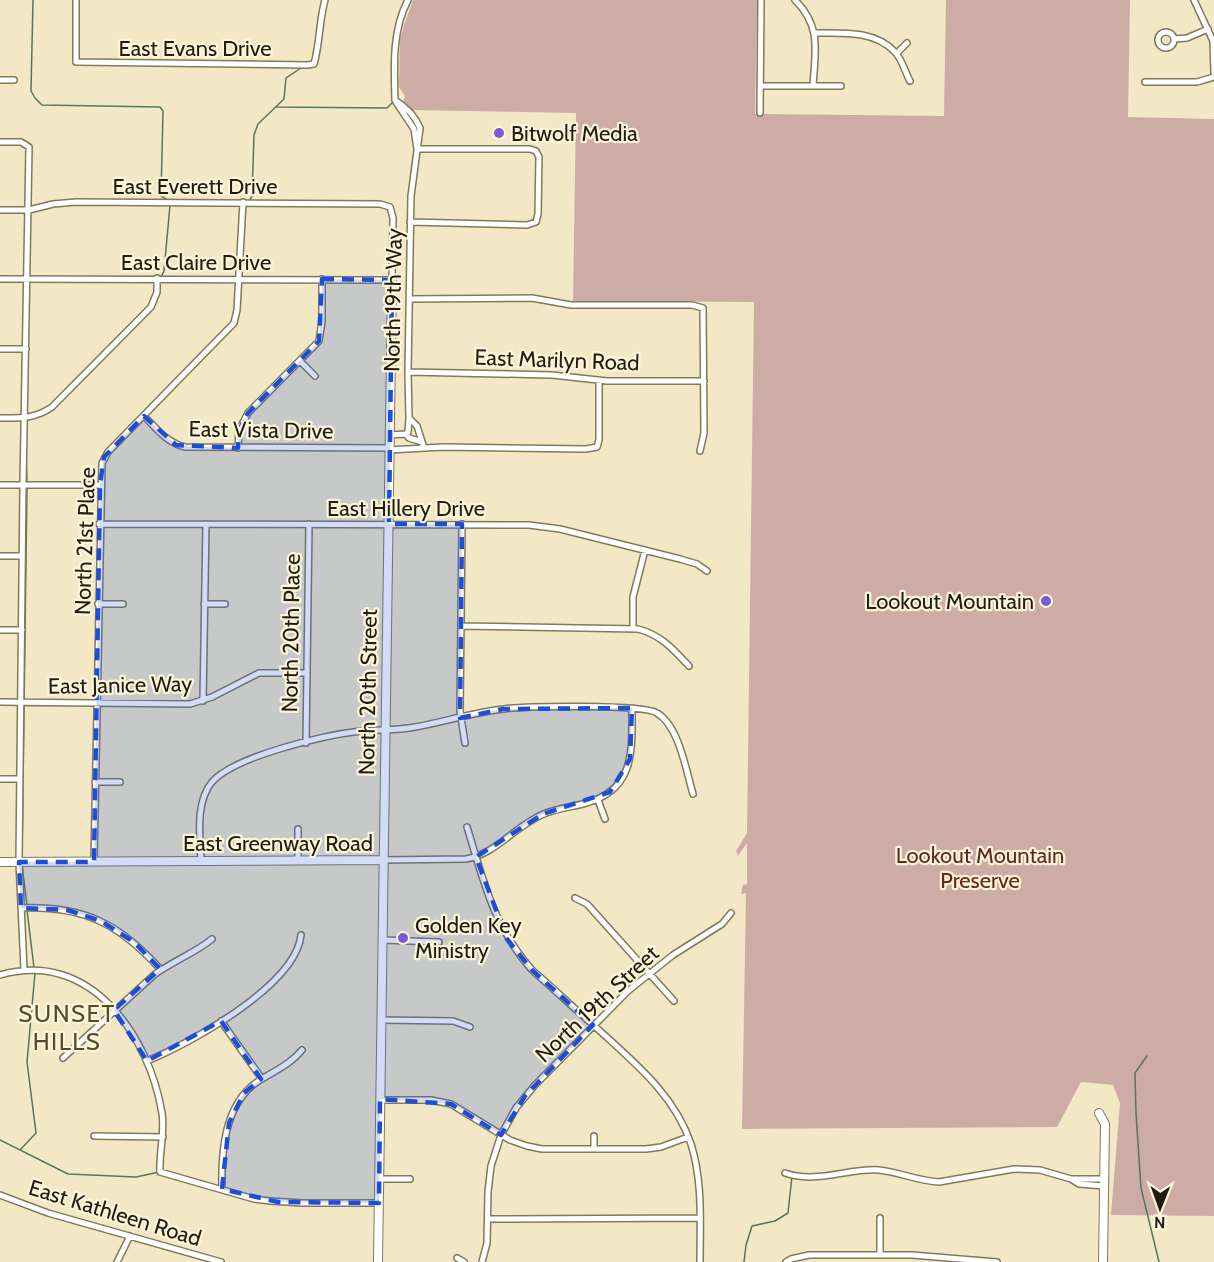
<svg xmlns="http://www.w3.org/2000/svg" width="1214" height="1262" font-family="Cabin,sans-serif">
  <rect width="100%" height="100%" fill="#f2e8c6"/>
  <path fill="#cdaca6" d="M413 0H757L755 114 944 116 946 0H1130L1128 117 1214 119V1216L1111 1215 1120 1103 1113 1085 1081 1082 1057 1127 742 1129 746 893 741 894 743 885 747 884V843L738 856 736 851 747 833 754 302 573 301 576 113 410 110 403 103 405 96 399 87 400 41 404 25Z"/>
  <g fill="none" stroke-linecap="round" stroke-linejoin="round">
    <path stroke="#58745f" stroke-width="1.5" d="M33 0 31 91 35 98 42 105 160 107 163 111 161 196 169 201
      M276 107 387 108 394 101
      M249 202 252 196 254 135 258 124 284 99 286 78 301 68
      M161 277 164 271 170 205
      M26 454 27 483
      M22 858 27 487
      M22 865 27 905
      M27 910 34 968
      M1147 1056 1135 1073 1136 1113 1141 1188 1159 1262
      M0 1140 68 1174 136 1177 159 1172
      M20 1150 36 1133 27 1062 35 973
      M744 1262 746 1245 752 1226 775 1221 788 1213 792 1176"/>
    <defs>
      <path id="street" d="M76 0V62L307 65 314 64C320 43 319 21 325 0
        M795 0C822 27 815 51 813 86
        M1194 0 1213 41 1214 73
        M1158 40a8 8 0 1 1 16 0a8 8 0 1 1-16 0Z
        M815 33C842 33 875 30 895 52 902 59 905 72 910 81
        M1174 39 1187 38 1208 29
        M897 53 907 43
        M0 80H14
        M1145 82H1197L1214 77
        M761 86H841
        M395 100C406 107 415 115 420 128L411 196 408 372 409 418 417 426 424 448
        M395 100C394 67 392 30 408 0
        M396 102 414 129 417 149
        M760 113 761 0
        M0 142H21L29 147 23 485 19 862 24 969
        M0 210H29L53 204 76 202 380 204 390 207 393 218 392 280 0 279
        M410 222 527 225 536 222 538 214 539 157 536 151 530 149H417
        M410 299 532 298 571 305H692L703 308 704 433 700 451
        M0 349H26
        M300 361 315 376
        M408 372 552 375 607 381H704
        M144 416C156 428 167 443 185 447L389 448
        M0 418C19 418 35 419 52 407L151 307 157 292V278
        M406 434 409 438 422 442
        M389 435 406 434 408 432 409 418
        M238 448 239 430 248 413 319 341 322 322V279
        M389 450 443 447 586 449 597 447 599 440V380
        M0 485H100
        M99 524 529 525 560 529 680 559 697 564 707 571
        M462 524 460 711 465 743
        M0 556H22
        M98 604H123
        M204 604H225
        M461 626 638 629C661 635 673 649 689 666
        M633 628V597L645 550
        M0 630H22
        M203 701 206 524
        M0 702 190 704 212 697 259 673H306
        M306 743 309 524
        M0 779H20
        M95 782H120
        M598 800 605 819
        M467 827C484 882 493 926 532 970 555 990 577 1011 600 1031 636 1064 675 1096 691 1144 703 1182 700 1223 700 1262
        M298 860V829
        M383 860 466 859C494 854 510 832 534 819 548 810 566 808 583 804 635 791 632 753 632 708
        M201 861C200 837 195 802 212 782 235 756 325 735 361 731 378 729 397 731 415 727 444 722 474 712 504 709 525 706 643 704 657 713 679 726 686 770 693 794
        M94 862 102 463 108 452 234 323 237 310 243 202
        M575 898 587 904 674 1001
        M21 908C84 906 119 923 161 970
        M382 940 439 942
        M0 975C90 949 149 1035 162 1113 165 1133 159 1152 160 1172L254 1199 270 1201 303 1203H379
        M381 1020 453 1021 470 1027
        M221 1021 262 1079
        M63 1058 154 975C173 961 195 953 212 939
        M147 1061C191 1043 296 985 301 935
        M380 1100H431L451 1104 510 1140 527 1146 542 1149H646L661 1147 688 1137
        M94 1136 163 1137
        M594 1149V1136
        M785 1173C816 1184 848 1168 879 1170 899 1172 918 1181 939 1182L1014 1169 1040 1170 1071 1179 1079 1184 1104 1186
        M379 1179H410
        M1072 1179H1104
        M222 1189C221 1153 224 1105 257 1082 272 1072 290 1065 302 1050
        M0 1195 48 1213 221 1262
        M880 1218V1255
        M488 1219 700 1218
        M457 1258 464 1262
        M117 1262 130 1236
        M482 1262 487 1243 488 1192 491 1166 501 1135 516 1108 535 1085 628 991 673 955 722 924 731 913
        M786 1262 791 1259 809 1255H912L997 1262"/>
      <path id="secondary" d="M0 862 383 860
        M1099 1113 1105 1124 1103 1262
        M378 1262 392 280"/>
    </defs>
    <use href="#street" stroke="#82795a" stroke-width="8"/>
    <use href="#secondary" stroke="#82795a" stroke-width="10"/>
    <use href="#street" stroke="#fff" stroke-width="5"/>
    <use href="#secondary" stroke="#fff" stroke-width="8"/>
  </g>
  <path fill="#1d4ed8" fill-opacity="0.2" stroke="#1d4ed8" stroke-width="4.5" stroke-dasharray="12 8" stroke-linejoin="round" d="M322 279 392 280 389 524H462L460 718 503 709 632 708 630 759 610 792 543 814 476 857 507 939 532 970 593 1025 525 1096 501 1135 451 1104 380 1099 379 1203 278 1202 222 1189 229 1123 244 1093 261 1079 221 1021 147 1061 114 1010 160 969 134 942 101 921 67 910 21 908 19 862H94L100 485 104 457 144 416 176 445 238 448 239 430 248 413 319 341Z"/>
  <g fill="#795bd5" stroke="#fdf5da" stroke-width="2">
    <circle cx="499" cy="133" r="6"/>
    <circle cx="1046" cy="601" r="6"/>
    <circle cx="403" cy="938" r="6"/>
  </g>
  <g text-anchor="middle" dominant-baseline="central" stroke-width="4.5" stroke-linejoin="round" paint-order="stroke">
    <g font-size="22" fill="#201d10" stroke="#fdf5da">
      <text x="195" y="48">East Evans Drive</text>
      <text x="195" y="186">East Everett Drive</text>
      <text x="196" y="262">East Claire Drive</text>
      <text transform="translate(393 300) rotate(-89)">North 19th Way</text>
      <text transform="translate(557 360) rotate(2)">East Marilyn Road</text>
      <text transform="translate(261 430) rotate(1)">East Vista Drive</text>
      <text x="406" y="508">East Hillery Drive</text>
      <text transform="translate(85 541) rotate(-88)">North 21st Place</text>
      <text transform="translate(291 633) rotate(-89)">North 20th Place</text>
      <text transform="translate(120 685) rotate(-1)">East Janice Way</text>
      <text transform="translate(368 692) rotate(-89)">North 20th Street</text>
      <text x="278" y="843">East Greenway Road</text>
      <text transform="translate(597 1004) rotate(-43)">North 19th Street</text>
      <text transform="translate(115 1213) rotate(17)">East Kathleen Road</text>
    </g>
    <g font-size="22" fill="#201d10" stroke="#fdf5da" text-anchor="start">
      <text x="511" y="133">Bitwolf Media</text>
      <text x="1034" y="601" text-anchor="end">Lookout Mountain</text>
      <text x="415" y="925">Golden Key<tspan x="415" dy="25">Ministry</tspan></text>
    </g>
    <g font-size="22" fill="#642721" stroke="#fdf5da">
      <text x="980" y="855">Lookout Mountain<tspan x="980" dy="25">Preserve</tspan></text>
    </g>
    <g font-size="24" letter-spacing="1.5" fill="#544b2e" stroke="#fdf5da">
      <text x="67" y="1013">SUNSET<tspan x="67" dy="28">HILLS</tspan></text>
    </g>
  </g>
  <g transform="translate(1160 1208) rotate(181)" stroke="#fdf5da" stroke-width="4.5" paint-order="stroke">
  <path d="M0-4.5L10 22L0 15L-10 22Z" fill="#201d10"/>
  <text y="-9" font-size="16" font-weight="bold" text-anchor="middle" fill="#201d10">N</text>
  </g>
</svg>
